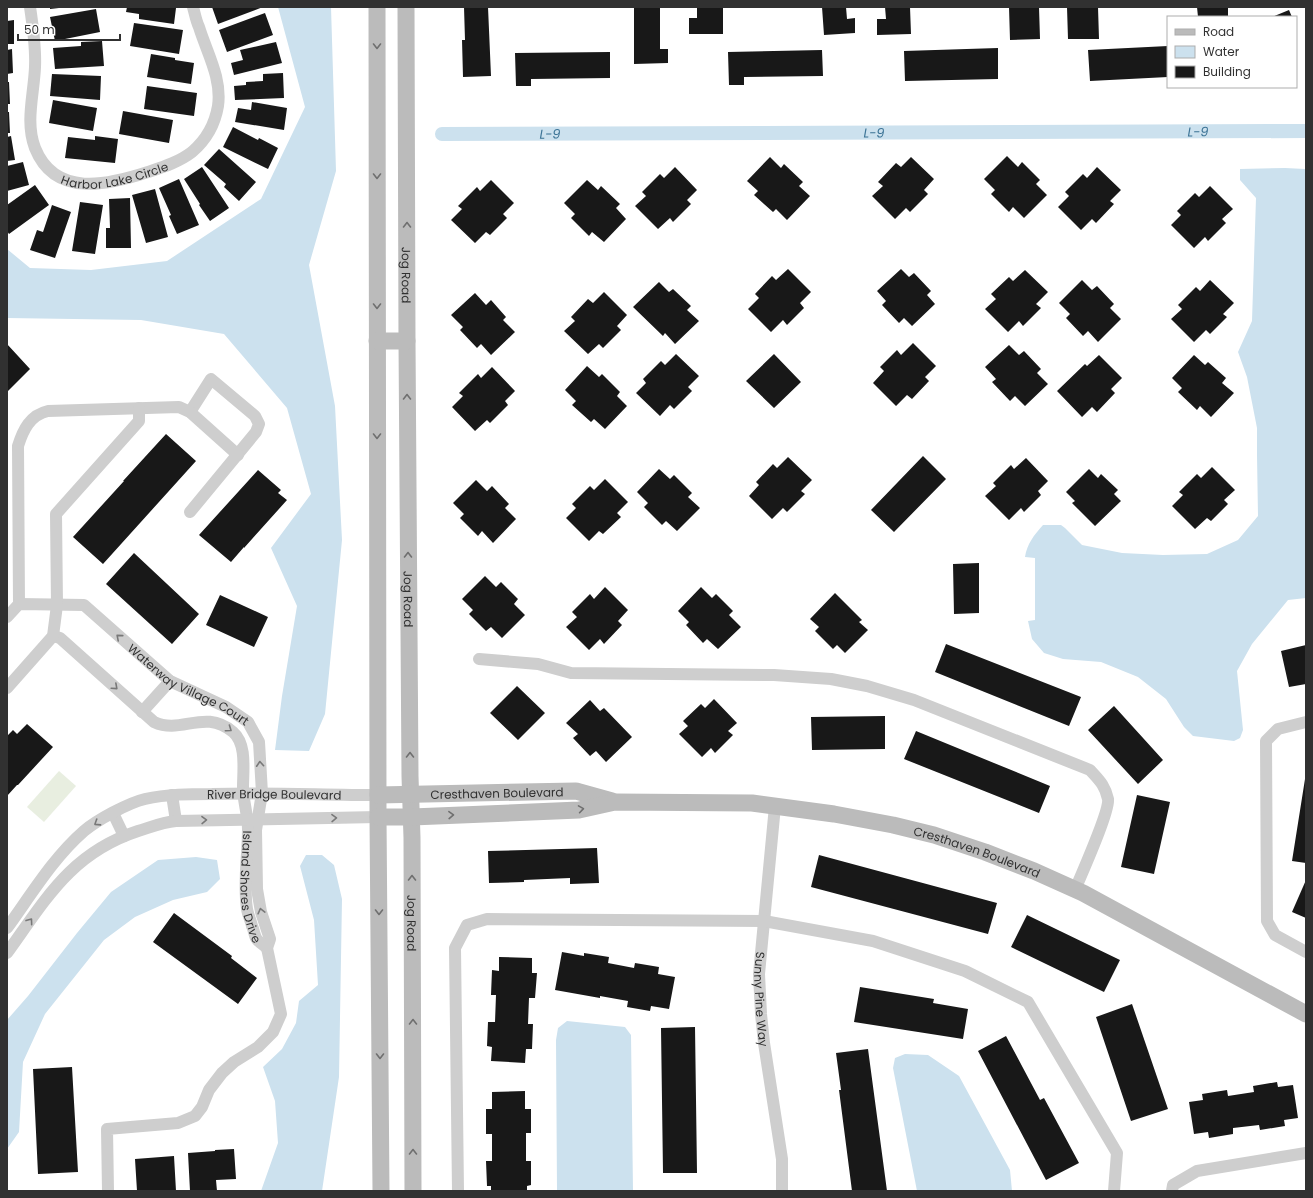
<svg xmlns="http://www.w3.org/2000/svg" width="1313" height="1198" font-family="Poppins,sans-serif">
  <rect width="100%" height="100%" fill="#fff"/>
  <path fill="#e8eee0" d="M59 771 76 786 44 822 27 807Z"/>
  <path fill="#cce1ee" d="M278 7H331L336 171 309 265 335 406 342 540 325 714 309 751 275 750 282 696 297 606 271 548 311 494 287 408 224 334 141 320 7 318V249L30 268 91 270 167 261 261 199 305 107Z
    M1285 168 1305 169 1306 174V598L1288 600 1252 644 1237 671 1243 730 1240 738 1234 741 1193 736 1184 727 1166 699 1138 677 1101 662 1063 659 1044 653 1032 639 1028 621 1035 620V558L1025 557C1027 544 1034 535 1043 525H1061L1065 528 1082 545 1122 553 1163 555 1207 554 1238 540 1258 516 1257 455V428L1247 377 1238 352 1252 321 1256 198 1240 180V169Z
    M306 855H322L334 865 342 899 339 1077 322 1191H261L278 1143 275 1101 263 1067 282 1049 296 1023 299 1001 318 985 314 920 300 866Z
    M196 857 217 860 220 879 207 892 173 900 135 917 104 940 45 1014 23 1062 19 1132 7 1149V1020L28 996 77 933 111 892 158 860Z
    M567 1021 625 1027 631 1035 633 1191H557L556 1040 558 1028Z
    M905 1054 928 1055 959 1076 1010 1170 1012 1191H917L893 1068 895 1058Z"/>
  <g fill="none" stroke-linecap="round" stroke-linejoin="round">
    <path stroke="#cce1ee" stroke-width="14" id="s1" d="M442 134 1306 131"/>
  </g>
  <path fill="#181818" d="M50 7H59V8L50 9Z
    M127 7 176 8 174 24 139 19V14L126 12Z
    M212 7H263L218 24Z
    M464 7H488L491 76 463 77 462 40H465Z
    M634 7H660V49H668V63L634 64Z
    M697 7H723V34H689V18H697Z
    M822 7H846L847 19 855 18V33L824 35Z
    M885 7H910L911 34 877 35V19H886Z
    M1009 7H1039L1040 39 1010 40Z
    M1067 7H1098L1099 39H1068Z
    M1197 7H1228V17H1198Z
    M96 9 100 32 55 41 50 17Z
    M1289 10 1292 17H1272Z
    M265 13 273 35 227 52 219 30Z
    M14 20V44H7V21Z
    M134 23 183 30 179 54 130 46Z
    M102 41 104 66 55 69 53 48 81 46V42Z
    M276 42 282 63 234 75 231 63 243 60 240 50Z
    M1168 46V77L1090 81 1088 50Z
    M998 48V79L905 81 904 51Z
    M12 49 13 73 7 74V50Z
    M822 50 823 76 744 77V85H729L728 52Z
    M610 52V78L531 79V86H516L515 53Z
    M151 54 175 58V60L194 63 191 84 147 77Z
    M283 73 284 98 235 100 234 86 246 85V82L263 81V74Z
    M52 74 101 76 100 100 50 96Z
    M7 82H9L10 104H7Z
    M147 86 197 93 194 116 144 109Z
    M53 100 97 108 93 131 49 123Z
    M252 102 287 108 284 130 235 122 238 108 251 110Z
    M123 111 173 120 169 143 119 134Z
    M7 112H9L10 133H7Z
    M233 127 258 140 259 138 278 148 268 169 223 147Z
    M11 136 15 160 7 161V137Z
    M95 136 118 139 115 163 65 158 68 137 95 140Z
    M219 149 256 182 239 201 224 187 226 184 204 165Z
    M1007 156 1018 167 1022 162 1040 180 1036 184 1047 195 1024 218 1013 207 1009 212 991 194 995 190 984 179Z
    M770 157 781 168 784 164 803 182 799 186 810 196 787 220 776 209 773 212 754 195 758 191 747 181Z
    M911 157 934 179 924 190 928 194 910 212 906 208 895 219 872 196 883 186 878 182 896 163 901 167Z
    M23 162 29 185 7 191V166Z
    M202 167 229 208 210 221 199 205 200 204 184 179Z
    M675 167 697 190 687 200 691 204 673 222 670 218 658 229 635 206 646 196 642 192 660 174 664 178Z
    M1097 167 1121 190 1110 201 1114 204 1096 223 1092 219 1081 230 1058 207 1069 196 1065 192 1083 174 1087 178Z
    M179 179 199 225 177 234 169 216 171 215 159 188Z
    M491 180 514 203 503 214 507 218 490 235 486 232 475 243 451 220 462 209 458 206 477 187 480 191Z
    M587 180 598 190 601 186 620 204 616 208 626 219 604 242 592 232 589 236 571 218 575 214 564 203Z
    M35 185 49 205 9 234 7 231V205Z
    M1210 186 1233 209 1222 219 1226 223 1208 241 1205 237 1194 248 1171 225 1181 215 1177 211 1195 193 1199 197Z
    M155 189 168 237 146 243 132 195Z
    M130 198 131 248H106V228H110L109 199Z
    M80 202 103 205 95 254 72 251Z
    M52 205 71 212 55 258 30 250 37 230 43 232Z
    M788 269 811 292 800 303 804 308 787 325 783 320 771 332 748 309 759 298 755 294 772 276 776 280Z
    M901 269 909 277 914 273 931 291 927 295 935 304 912 326 904 318 899 323 882 305 886 301 877 291Z
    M1025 270 1048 292 1036 304 1041 308 1023 326 1019 321 1008 332 985 309 996 299 991 294 1009 277 1013 281Z
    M1082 280 1092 290 1097 286 1114 304 1110 308 1121 319 1098 342 1088 331 1083 336 1066 318 1070 314 1059 303Z
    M1210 280 1234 303 1223 314 1227 317 1210 334 1206 330 1194 342 1171 319 1182 309 1178 305 1196 287 1200 291Z
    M659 282 669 292 673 289 691 306 687 310 699 321 675 344 665 333 663 336 633 307Z
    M604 292 627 315 617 326 621 330 603 348 599 344 588 354 564 331 575 321 571 317 588 299 593 303Z
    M475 293 486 305 491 300 506 317 503 320 515 332 491 355 481 344 477 348 460 330 463 327 451 315Z
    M913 343 936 366 925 377 929 381 912 399 907 395 896 406 873 383 884 371 880 367 897 350 901 355Z
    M7 344 30 369 7 392Z
    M1009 345 1019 355 1024 351 1041 369 1037 373 1048 384 1025 406 1015 396 1010 401 992 382 996 379 985 367Z
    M676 354 699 376 688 387 692 391 674 409 670 405 660 416 636 393 646 383 643 379 661 361 665 365Z
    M774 354 801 382 774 408 746 381Z
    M1099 355 1122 378 1111 389 1115 393 1097 412 1092 407 1082 417 1057 391 1085 364 1087 366Z
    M1194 355 1205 365 1208 362 1226 378 1222 383 1234 393 1211 417 1200 406 1197 410 1178 392 1182 388 1172 378Z
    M587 366 599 377 602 374 620 392 617 396 627 406 605 429 594 419 591 422 572 405 576 401 565 390Z
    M492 367 515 391 505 401 508 405 490 423 487 420 475 431 452 407 463 396 459 393 478 374 481 378Z
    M166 434 196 461 103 564 73 537 124 481H123Z
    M923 456 946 479 894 532 871 510Z
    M788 457 812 480 801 491 805 494 787 512 783 508 772 519 749 496 759 485 756 482 773 464 777 468Z
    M1026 458 1048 481 1038 491 1041 495 1024 512 1021 508 1009 520 985 496 996 486 993 483 1011 465 1014 469Z
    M1212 467 1235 490 1224 500 1228 504 1211 521 1207 518 1195 529 1172 506 1183 495 1179 492 1197 474 1201 478Z
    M659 469 670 479 674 475 692 493 688 497 700 508 677 531 666 521 662 525 644 507 648 503 637 492Z
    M1089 469 1098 478 1101 474 1118 490 1114 494 1121 501 1095 526 1072 503 1075 501 1066 492Z
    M258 470 281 490 278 493 287 500 244 548V547L231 562 199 535Z
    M605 479 628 502 617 513 621 517 603 534 599 531 589 541 566 518 576 508 572 504 590 486 594 490Z
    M476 480 487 491 492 486 509 504 505 508 516 519 493 543 482 531 478 536 460 518 464 514 453 503Z
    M134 553 199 614 172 644 106 584Z
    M979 563V613L954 614 953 564Z
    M485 576 496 587 501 582 518 599 514 604 525 615 502 638 491 627 486 631 469 614 473 610 462 599Z
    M605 587 628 610 618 621 622 625 604 644 600 639 589 650 566 627 577 617 572 612 590 594 594 599Z
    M701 587 712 598 716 594 733 611 729 615 741 627 718 649 707 639 703 643 686 625 689 622 678 611Z
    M835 593 862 620 859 622 868 630 845 653 837 645 833 649 815 631 819 627 810 619Z
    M220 595 268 617 254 647 206 625Z
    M946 644 1081 697 1069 726 935 672Z
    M1306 645V684L1289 687 1281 651Z
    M517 686 545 713 518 740 490 713Z
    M714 699 737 723 728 731 733 735 715 753 711 748 702 757 679 734 688 726 683 721 701 704 705 708Z
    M590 700 600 711 604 708 632 737 606 762 596 751 590 756 573 738 578 734 566 723Z
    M1114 706 1163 760 1138 784 1088 730Z
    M885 716V749L812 750 811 717Z
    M27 724 53 747 18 785H17L7 796V736L13 730 17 734Z
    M916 731 1050 786 1039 813 904 759Z
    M1305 779H1306V863L1292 861Z
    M1137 795 1170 802 1154 874 1121 867Z
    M597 848 599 883 570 884V878L524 880V882L489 883 488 851Z
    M819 855 997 903 988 934 811 887Z
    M1306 880V918L1292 912Z
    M174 913 232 956 231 958 257 978 238 1004 153 942Z
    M1027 915 1120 960 1104 992 1011 947Z
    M562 952 584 956V953L609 957 608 963 634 968 635 963 659 967 658 974 675 977 669 1009 651 1006 650 1011 627 1007 628 1001 600 996V998L555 990Z
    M499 957 532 958V973H537L535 998H529L528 1024H533L532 1049H526L525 1063 491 1061 492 1047 487 1046 488 1022H495L496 995H491L492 970 499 971Z
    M860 987 934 999 933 1003 968 1009 963 1039 854 1022Z
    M1132 1004 1168 1109 1131 1121 1096 1017Z
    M695 1027 697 1173H663L661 1028Z
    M1006 1036 1040 1100 1044 1098 1079 1163 1046 1180 978 1051Z
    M868 1049 887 1191H852L839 1090H841L836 1053Z
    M72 1067 78 1172 38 1174 33 1069Z
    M1277 1082 1278 1087 1293 1085 1298 1118 1284 1120 1285 1126 1260 1130 1259 1125 1233 1128V1134L1209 1138 1208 1132 1194 1134 1189 1102 1203 1100 1202 1094 1227 1090 1228 1096 1254 1092 1253 1086Z
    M525 1091V1109H531V1133H526V1161H531V1185L527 1186V1191H491V1186H487L486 1161H492V1134H486V1109H492V1092Z
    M234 1149 236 1179 216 1180 217 1191H190L188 1153 215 1151V1150Z
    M174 1156 176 1191H137L135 1159Z"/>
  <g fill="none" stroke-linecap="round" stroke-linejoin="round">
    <g stroke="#cecece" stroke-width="12">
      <path id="s2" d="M30 7C33 27 36 47 35 67 34 94 25 122 35 148 55 198 108 185 148 172 163 167 179 162 192 152 206 140 215 124 218 106 222 78 207 53 199 27 196 21 195 14 193 7"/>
      <path d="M190 512 256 432 259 424 255 416 211 379 190 412"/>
      <path d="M19 604 18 446C23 430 30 415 48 411L179 407 190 412 238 455"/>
      <path id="s3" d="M7 617 19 604 84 605 170 681 226 707 248 722 259 742 262 793 256 830 257 889 261 912 270 939 267 948 281 1014 273 1032 258 1047 234 1062 222 1073 209 1090 202 1107 195 1116 178 1123 107 1129 108 1191"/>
      <path id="s4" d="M53 636 60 638 154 722C182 735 204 708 233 732 247 744 243 770 243 787 243 801 248 815 248 829 248 856 243 883 247 909 248 915 251 921 252 926 254 930 254 934 256 938 258 942 264 945 267 948"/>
      <path d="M479 659 538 664 571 673 774 675 831 679 867 686 914 700 1090 770C1099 780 1105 785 1108 799 1110 811 1081 875 1075 890"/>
      <path d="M7 688 53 636 57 605 56 514 139 421V408"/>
      <path d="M142 712 170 681"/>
      <path d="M1306 722 1278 729 1266 741 1267 921 1275 935 1306 952"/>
      <path d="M172 795 176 821"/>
      <path id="s5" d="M775 806 759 974 761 1014 764 1043 782 1159V1191"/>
      <path d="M113 813 124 836"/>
      <path id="s6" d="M7 928C31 895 53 858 84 831 97 820 128 803 145 799 167 794 190 794 212 794 267 792 322 795 378 795"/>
      <path d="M7 953C46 899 71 853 138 831 151 827 163 822 176 821L378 817"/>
      <path d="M458 1191 455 948 467 925 487 919 764 921 873 941 965 971 1028 1002 1117 1153 1114 1191"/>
      <path d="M1172 1191 1173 1185 1197 1171 1306 1153"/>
    </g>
    <g stroke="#bbb" stroke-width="17">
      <path d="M377 7 378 817 381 1191"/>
      <path id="s7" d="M406 7 407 341 410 776 412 838 413 1191"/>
      <path d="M377 341H407"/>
      <path id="s8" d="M378 795 576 791 612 801"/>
      <path id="s9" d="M378 817H412L579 810 615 802 752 803 834 814 893 825 934 835 985 852 1034 871 1083 893 1306 1014"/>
    </g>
  </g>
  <defs><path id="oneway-chevron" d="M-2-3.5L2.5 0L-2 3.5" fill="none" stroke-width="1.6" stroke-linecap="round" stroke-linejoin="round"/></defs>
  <g stroke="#6f6f6f">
    <use href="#oneway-chevron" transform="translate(377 46) rotate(90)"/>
    <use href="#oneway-chevron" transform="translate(377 176) rotate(90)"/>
    <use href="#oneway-chevron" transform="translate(407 225) rotate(-90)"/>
    <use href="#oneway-chevron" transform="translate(377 306) rotate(90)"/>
    <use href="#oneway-chevron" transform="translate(407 397) rotate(-90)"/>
    <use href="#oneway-chevron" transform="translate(377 436) rotate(90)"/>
    <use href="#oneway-chevron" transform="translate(408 555) rotate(-90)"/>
    <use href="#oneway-chevron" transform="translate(410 755) rotate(-90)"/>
    <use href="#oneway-chevron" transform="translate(581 809) rotate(-9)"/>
    <use href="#oneway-chevron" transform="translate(451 815) rotate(-2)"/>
    <use href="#oneway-chevron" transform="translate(412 878) rotate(-90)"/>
    <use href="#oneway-chevron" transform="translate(379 912) rotate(90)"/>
    <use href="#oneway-chevron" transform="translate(413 1022) rotate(-90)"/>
    <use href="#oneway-chevron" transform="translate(380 1056) rotate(90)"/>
    <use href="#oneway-chevron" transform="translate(413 1152) rotate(-90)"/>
  </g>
  <g stroke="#787878">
    <use href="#oneway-chevron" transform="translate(119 637) rotate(-139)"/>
    <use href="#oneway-chevron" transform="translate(115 687) rotate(42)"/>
    <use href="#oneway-chevron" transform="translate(229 729) rotate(35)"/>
    <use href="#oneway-chevron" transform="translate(260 764) rotate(-94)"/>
    <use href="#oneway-chevron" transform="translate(334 818) rotate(-1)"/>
    <use href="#oneway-chevron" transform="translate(204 820) rotate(-1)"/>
    <use href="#oneway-chevron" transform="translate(97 823) rotate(147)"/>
    <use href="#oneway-chevron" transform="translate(261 911) rotate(-104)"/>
    <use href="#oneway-chevron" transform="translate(30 921) rotate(-54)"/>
  </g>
  <g text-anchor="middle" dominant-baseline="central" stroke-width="4" stroke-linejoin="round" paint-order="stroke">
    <g font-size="12" fill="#313131" stroke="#fff">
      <text stroke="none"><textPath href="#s2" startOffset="238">Harbor Lake Circle</textPath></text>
      <text stroke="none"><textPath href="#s7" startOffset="268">Jog Road</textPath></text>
      <text stroke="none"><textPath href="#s7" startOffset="592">Jog Road</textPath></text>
      <text stroke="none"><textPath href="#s3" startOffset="215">Waterway Village Court</textPath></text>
      <text stroke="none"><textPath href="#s8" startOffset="119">Cresthaven Boulevard</textPath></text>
      <text stroke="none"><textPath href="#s6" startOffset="323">River Bridge Boulevard</textPath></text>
      <text stroke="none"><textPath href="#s9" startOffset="606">Cresthaven Boulevard</textPath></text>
      <text stroke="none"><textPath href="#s4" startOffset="374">Island Shores Drive</textPath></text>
      <text stroke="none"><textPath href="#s7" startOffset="916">Jog Road</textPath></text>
      <text stroke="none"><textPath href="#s5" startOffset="194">Sunny Pine Way</textPath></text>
    </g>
    <g font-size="13" font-style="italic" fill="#3d7496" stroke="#fff">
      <text stroke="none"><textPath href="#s1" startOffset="756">L-9</textPath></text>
      <text stroke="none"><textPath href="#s1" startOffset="432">L-9</textPath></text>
      <text stroke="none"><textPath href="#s1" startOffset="108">L-9</textPath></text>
    </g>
  </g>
  <rect width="1313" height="1198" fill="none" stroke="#313131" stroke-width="16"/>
  <rect x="1167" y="16" width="130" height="72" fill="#ffffff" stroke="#adadad"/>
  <rect x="1175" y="29" width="20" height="6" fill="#bbbbbb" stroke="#adadad"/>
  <text x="1203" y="36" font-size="12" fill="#313131">Road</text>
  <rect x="1175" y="46" width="20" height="12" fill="#cce1ee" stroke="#adadad"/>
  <text x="1203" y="56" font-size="12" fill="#313131">Water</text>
  <rect x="1175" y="66" width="20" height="12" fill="#181818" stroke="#adadad"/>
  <text x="1203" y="76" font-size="12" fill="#313131">Building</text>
  <path d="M18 34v6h102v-6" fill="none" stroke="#313131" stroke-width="2"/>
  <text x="24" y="34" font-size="12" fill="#313131" stroke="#ffffff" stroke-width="3" paint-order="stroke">50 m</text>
</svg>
